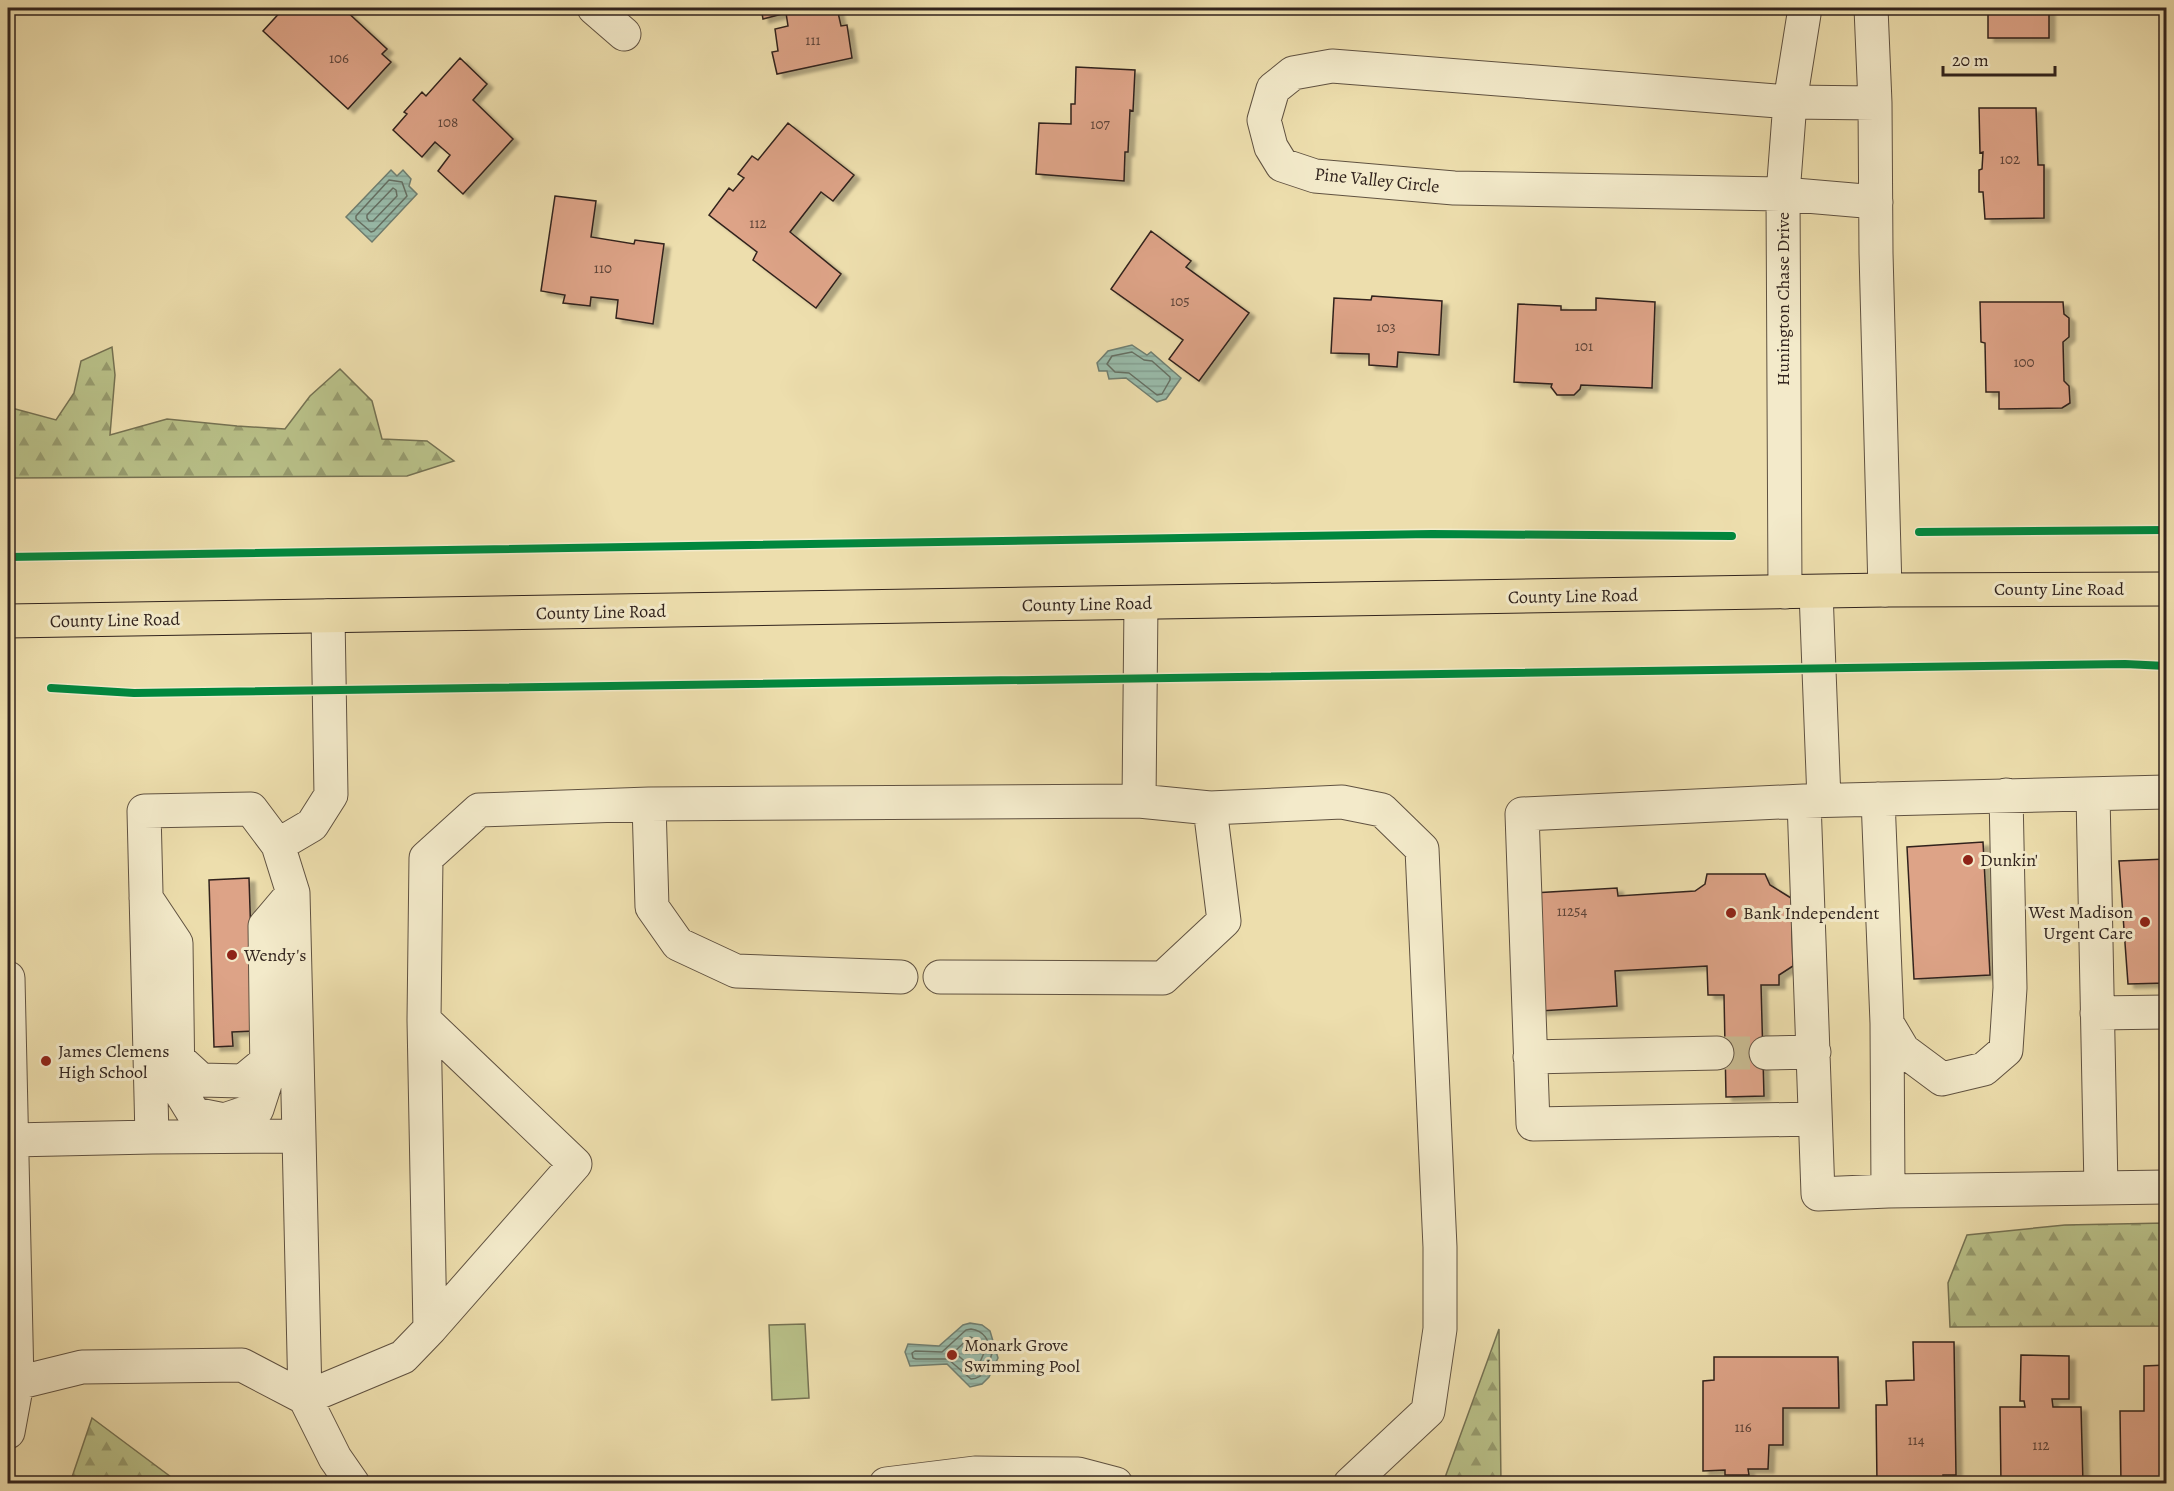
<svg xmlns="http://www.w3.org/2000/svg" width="2174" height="1491" font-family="Alegreya,serif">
  <defs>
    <pattern id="forest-firs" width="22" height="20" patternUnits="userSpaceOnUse" patternTransform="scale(1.5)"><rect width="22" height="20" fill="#b9c189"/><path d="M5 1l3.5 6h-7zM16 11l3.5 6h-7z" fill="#979c6f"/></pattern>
    <pattern id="water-rules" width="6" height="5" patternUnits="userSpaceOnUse" patternTransform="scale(1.5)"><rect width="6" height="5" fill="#99bcab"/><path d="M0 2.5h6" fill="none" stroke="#84a193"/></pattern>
    <filter id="shadow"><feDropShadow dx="6" dy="4" stdDeviation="1.5" flood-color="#0004"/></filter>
  </defs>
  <rect width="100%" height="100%" fill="#eddead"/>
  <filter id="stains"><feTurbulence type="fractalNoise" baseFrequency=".00333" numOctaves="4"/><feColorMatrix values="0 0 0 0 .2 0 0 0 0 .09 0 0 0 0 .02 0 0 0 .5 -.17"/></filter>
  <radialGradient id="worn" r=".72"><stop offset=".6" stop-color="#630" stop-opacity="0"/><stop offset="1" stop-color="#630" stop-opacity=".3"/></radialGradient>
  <path fill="url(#forest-firs)" stroke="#757253" stroke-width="1.5" d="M112 347 115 375 110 435 167 419 237 426 285 429 310 396 340 369 372 401 382 439 427 441 454 461 407 476 8 478V407L56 420 74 393 81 361Z
    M2166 1223V1326L1950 1327 1948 1283 1967 1235 2065 1225Z
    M1499 1329 1501 1483H1443Z
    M92 1418 179 1483H70Z"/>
  <path fill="#b9c189" stroke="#757253" stroke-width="1.5" d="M805 1324 809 1398 772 1400 769 1325Z"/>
  <path fill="url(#water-rules)" stroke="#6f7f72" stroke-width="1.5" d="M391 170 397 176 403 170 411 179 409 186 417 194 372 242 346 217Z
    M1132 345 1147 355 1151 352 1181 378 1166 399 1157 402 1126 378 1109 379 1107 371H1099L1097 363 1108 351Z
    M970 1323 982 1325 990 1331 998 1358 989 1377 982 1384 970 1387 947 1364 910 1366 905 1352 908 1344 939 1346 963 1325Z"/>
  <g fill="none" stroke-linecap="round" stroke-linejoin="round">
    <path stroke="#657064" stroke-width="1.5" d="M389 180 402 182 407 196 374 231 371 232 356 219V216Z
      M393 188 396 190 397 196 373 221H369L367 218V215Z
      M1132 352 1144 360 1152 361 1170 377V380L1162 394 1157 395 1129 373 1115 372 1107 364 1112 356Z
      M971 1329C985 1331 988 1340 992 1353 989 1364 985 1379 971 1379L948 1359H916L913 1358 912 1353 915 1351 942 1352 966 1330Z
      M970 1337 979 1340 984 1353 976 1371 954 1352Z"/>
  </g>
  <path fill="#dda387" stroke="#31231d" stroke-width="1.5" filter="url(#shadow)" d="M284 8H343L387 49 382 54 391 62 348 109 263 31Z
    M761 8H837L841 26 847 25 852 58 777 74 772 52 778 51 775 29 788 26 786 13 763 19Z
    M1988 8H2049V38H1988Z
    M460 58 487 84 473 100 513 139 463 194 438 171 450 155 435 142 422 157 393 130 407 114 404 112 422 92 426 96Z
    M1076 67 1135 70 1133 111 1130 110 1128 152H1125L1124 181 1036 174 1039 123 1071 124V104H1075Z
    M1979 108H2036L2038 165H2044V218L1985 219 1983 192H1979V170L1982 169 1983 152 1980 153Z
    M788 123 854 175 833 201 821 192 790 232 841 274 816 308 753 260 757 252 709 215 729 188 733 191 744 178 738 174 752 156 758 160Z
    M555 196 596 201 591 237 634 244 635 240 664 244 653 324 616 318 618 300 591 297 590 306 563 303 565 295 541 291Z
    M1151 231 1191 261 1186 267 1249 313 1199 381 1169 359 1183 340 1111 289Z
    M1372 296 1442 301 1439 355 1398 352 1397 367 1369 365V354L1331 353 1334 298 1371 300Z
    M1596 298 1655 302 1652 388 1581 385 1580 389 1574 395H1557L1551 387 1552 384 1514 382 1518 304 1561 306V310H1596Z
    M1980 302H2063L2064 314 2069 318V337L2063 342 2064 381 2069 386 2070 403 2062 408 1999 409V392H1986L1985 343 1981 342Z
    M1983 842 1990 975 1914 979 1907 847Z
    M2166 859V983L2128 984 2119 861Z
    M1707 874H1765L1770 885 1791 898 1793 966 1779 975V985H1761L1764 1096 1726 1097 1724 995H1708L1707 966 1615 971 1617 1006 1540 1011 1533 893 1617 888 1618 896 1695 891 1705 884Z
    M249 878 254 1031 232 1032 233 1046 214 1047 209 880Z
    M1913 1342H1954L1956 1475H1943V1484H1877L1876 1405H1887L1886 1381 1914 1380Z
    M2021 1355 2069 1356V1399H2052L2053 1407H2081L2083 1484H2001L2000 1407H2025L2024 1401H2020Z
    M1714 1357H1838L1839 1408H1783V1445H1769L1768 1469H1748L1749 1475H1725V1470L1703 1471V1381L1714 1380Z
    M2166 1365V1484H2121L2120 1411H2144V1366Z"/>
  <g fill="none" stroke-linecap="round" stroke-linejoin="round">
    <path stroke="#c7b990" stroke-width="33" stroke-dasharray="33 16" stroke-linecap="butt" d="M1717 1053H1766"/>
    <defs>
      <path id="minor" d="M594 8 624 34
        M1871 8 1875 103 1876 253 1885 590
        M1875 103 1790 102 1332 66 1293 73 1273 89 1264 120 1271 147 1282 165 1315 176 1454 188 1783 194 1876 202
        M1785 592 1783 194 1790 102 1805 8
        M1816 592 1824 800
        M2093 794 2101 1188
        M1804 801 1818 1194 1888 1191 1887 1023 1878 799
        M649 804 652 907 678 944 736 971 901 977
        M1210 808 1342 802 1382 810 1422 849 1440 1247V1329L1428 1411 1350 1484
        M251 809 278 845 293 893 299 1136 152 1137 144 811Z
        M278 845 312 825 331 795 328 616
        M146 898 176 943 178 1088 194 1114 224 1120 257 1109 267 1078 265 926 293 893
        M940 977 1163 978 1224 921 1210 808 1139 801
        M8 978 17 1383 8 1432
        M2097 1013 2166 1012
        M424 1020 575 1164 430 1329 424 1020 426 858 479 810 649 804 1139 801 1141 603
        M1887 1023 1903 1050 1942 1079 1984 1069 2006 1050 2010 988 2006 795
        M1766 1053 1814 1052
        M1530 1057 1717 1053
        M177 1058 201 1080 243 1081 266 1062
        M1815 1119 1533 1124 1522 814 1804 801 2166 792
        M12 1140 152 1137
        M1888 1191 2166 1187
        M8 1383H17L82 1367 242 1365 305 1398 299 1136
        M353 1484 335 1458 305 1398 403 1357 430 1329
        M886 1484 975 1473 1078 1474 1116 1484"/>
      <path id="major" d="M8 621 1885 590 2166 589"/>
    </defs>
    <use href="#minor" stroke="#605241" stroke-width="35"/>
    <use href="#major" stroke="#31231d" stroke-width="35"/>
    <use href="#minor" stroke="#f3eaca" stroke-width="33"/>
    <use href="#major" stroke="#eddead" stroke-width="33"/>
    <defs>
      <path id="cycleway" d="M1919 532 2166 530
        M8 557 1432 534 1732 536
        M51 688 134 693 2125 664 2166 666"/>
    </defs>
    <use href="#cycleway" stroke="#f3eaca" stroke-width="11"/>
    <use href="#cycleway" stroke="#00873e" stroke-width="8"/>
  </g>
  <g fill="#8f2418" stroke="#f3eaca" stroke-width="2">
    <circle cx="1968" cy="860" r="6"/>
    <circle cx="1731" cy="913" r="6"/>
    <circle cx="2145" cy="922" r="6"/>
    <circle cx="232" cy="955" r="6"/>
    <circle cx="46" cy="1061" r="6"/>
    <circle cx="952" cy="1355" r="6"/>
  </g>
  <g text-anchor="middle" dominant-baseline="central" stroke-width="6" stroke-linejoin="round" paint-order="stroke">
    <g font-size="15" fill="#5c4338">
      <text x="813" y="40">111</text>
      <text x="339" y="58">106</text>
      <text x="448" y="122">108</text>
      <text x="1100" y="124">107</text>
      <text x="2010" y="159">102</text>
      <text x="758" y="223">112</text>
      <text x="603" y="268">110</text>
      <text x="1180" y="301">105</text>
      <text x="1386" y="327">103</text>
      <text x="1584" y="346">101</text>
      <text x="2024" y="362">100</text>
      <text x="1572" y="911">11254</text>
      <text x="1743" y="1427">116</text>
      <text x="1916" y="1440">114</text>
      <text x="2041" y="1445">112</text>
    </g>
    <g font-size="18" fill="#31231d" stroke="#f3eaca">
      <text transform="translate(1377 180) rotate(6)">Pine Valley Circle</text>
      <text transform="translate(1783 299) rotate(-90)">Hunington Chase Drive</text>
      <text x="2059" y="589">County Line Road</text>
      <text transform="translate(1573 596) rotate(-1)">County Line Road</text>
      <text transform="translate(1087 604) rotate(-1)">County Line Road</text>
      <text transform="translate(601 612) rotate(-1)">County Line Road</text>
      <text transform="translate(115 620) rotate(-1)">County Line Road</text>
    </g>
    <g font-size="18" fill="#31231d" stroke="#f3eaca" text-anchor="start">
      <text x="1980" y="860">Dunkin'</text>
      <text x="2133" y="912" text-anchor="end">West Madison<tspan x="2133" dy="21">Urgent Care</tspan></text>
      <text x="1743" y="913">Bank Independent</text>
      <text x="244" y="955">Wendy's</text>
      <text x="58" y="1051">James Clemens<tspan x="58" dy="21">High School</tspan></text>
      <text x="964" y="1345">Monark Grove<tspan x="964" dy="21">Swimming Pool</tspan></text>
    </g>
  </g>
  <rect width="2174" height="1491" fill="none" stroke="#eddead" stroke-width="30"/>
  <rect x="9" y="9" width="2156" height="1473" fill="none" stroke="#31231d" stroke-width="3"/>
  <rect x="15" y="15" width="2144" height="1461" fill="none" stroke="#31231d" stroke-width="1.5"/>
  <path d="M1943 66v9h112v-9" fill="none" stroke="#31231d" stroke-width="3"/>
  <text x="1952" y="66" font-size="18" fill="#31231d" stroke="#f3eaca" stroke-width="4.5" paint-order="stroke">20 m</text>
  <rect width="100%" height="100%" filter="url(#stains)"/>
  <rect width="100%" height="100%" fill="url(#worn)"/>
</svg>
